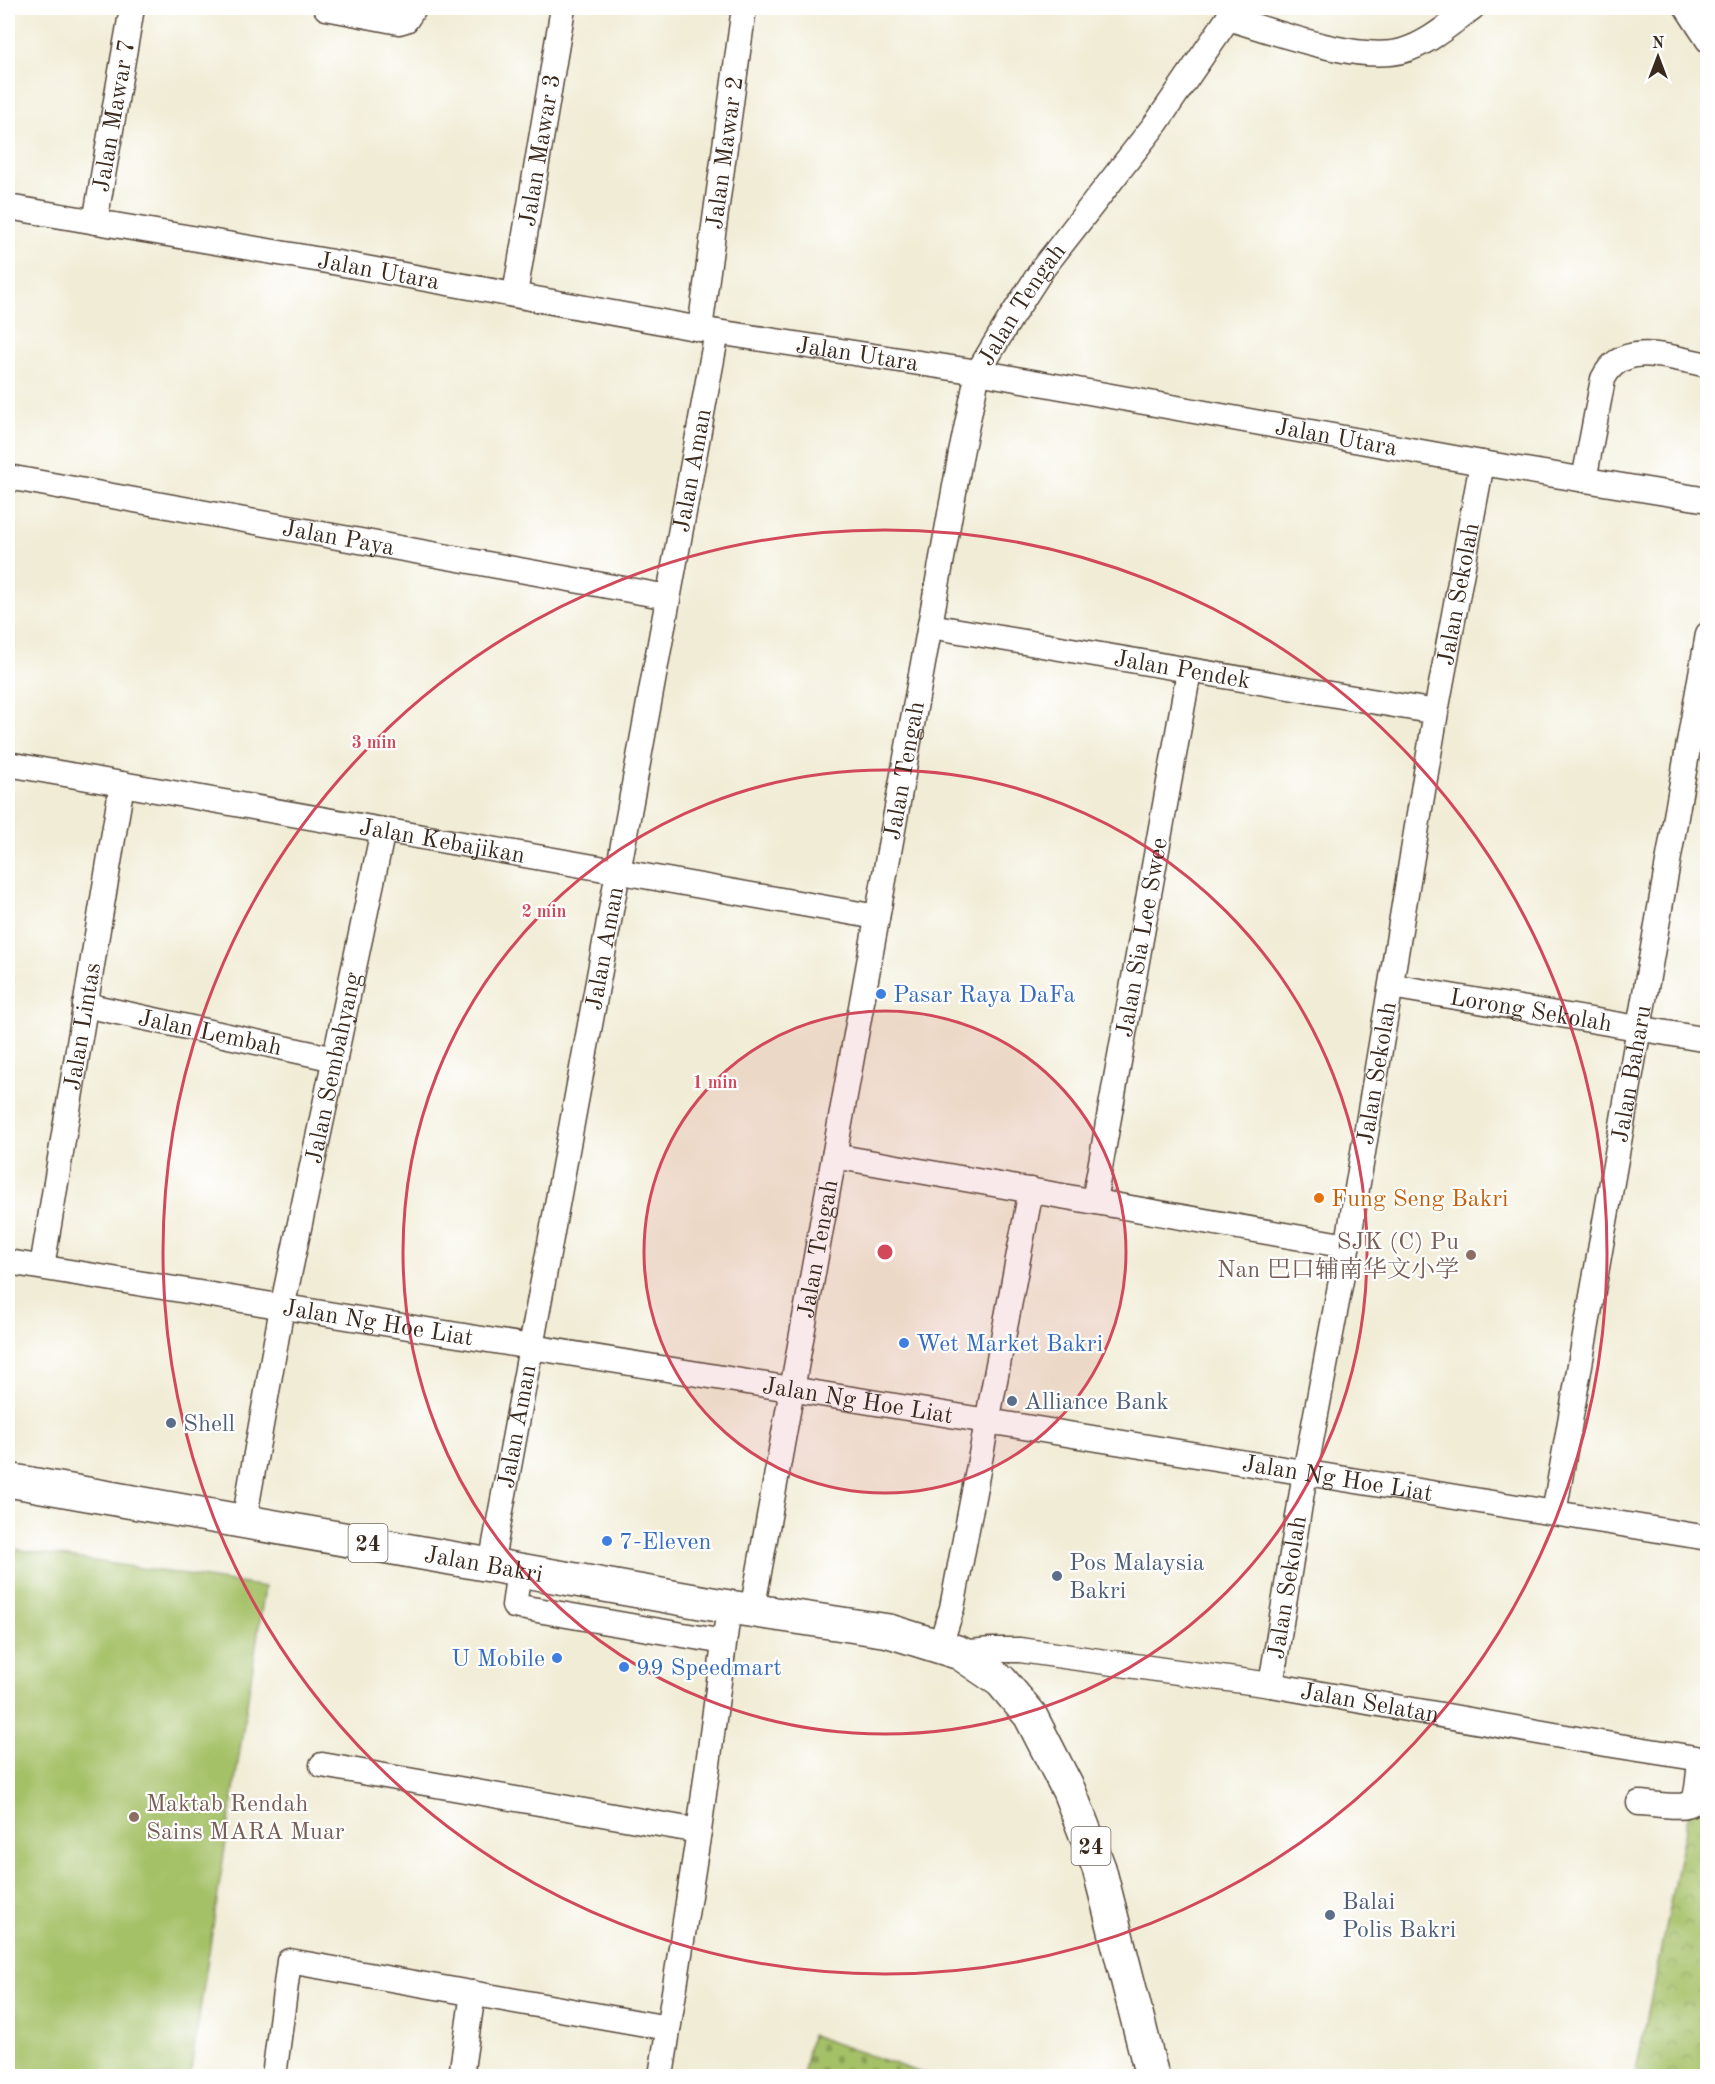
<svg xmlns="http://www.w3.org/2000/svg" width="1715" height="2084" font-family="'Old Standard TT','Noto Serif SC',serif">
  <defs>
    <pattern id="cemetery-stones" width="16" height="16" patternUnits="userSpaceOnUse" patternTransform="scale(1.5)"><rect width="16" height="16" fill="#a5c168"/><path d="M2 7V4a2 2 0 0 1 4 0v3zM10 15v-3a2 2 0 0 1 4 0v3z" fill="#889d55"/></pattern>
    <pattern id="park-crowns" width="20" height="18" patternUnits="userSpaceOnUse" patternTransform="scale(1.5)"><rect width="20" height="18" fill="#a5c168"/><path d="M2 6a3 3 0 1 1 6 0M12 15a3 3 0 1 1 6 0" fill="none" stroke="#889d55"/></pattern>
  </defs>
  <rect width="100%" height="100%" fill="#fff"/>
  <filter id="ink" filterUnits="userSpaceOnUse"><feTurbulence type="fractalNoise" baseFrequency=".0167" numOctaves="2"/><feDisplacementMap in="SourceGraphic" scale="12" xChannelSelector="R" yChannelSelector="G"/><feConvolveMatrix kernelMatrix="1 2 1 2 8 2 1 2 1" color-interpolation-filters="sRGB"/></filter>
  <filter id="wash" filterUnits="userSpaceOnUse"><feTurbulence type="fractalNoise" baseFrequency=".008" numOctaves="4" result="noise"/><feDisplacementMap in="SourceGraphic" scale="24" xChannelSelector="R" yChannelSelector="G"/><feGaussianBlur stdDeviation="1.35" result="paint"/><feColorMatrix in="noise" values="0 0 0 0 0 0 0 0 0 0 0 0 0 0 0 0 0 1.4 0 .05"/><feComposite in="paint" operator="in"/></filter>
  <g filter="url(#wash)">
    <rect width="100%" height="100%" fill="#f1ecd5"/>
    <!-- cemetery -->
    <polygon fill="url(#cemetery-stones)" stroke="#707643" stroke-width="1.5" points="811,2035 930,2076 803,2076"/>
    <!-- park -->
    <polygon fill="url(#park-crowns)" stroke="#707643" stroke-width="1.5" points="1697,1770 1707,1772 1707,2076 1635,2076"/>
    <!-- garden -->
    <polygon fill="#a5c168" stroke="#707643" stroke-width="1.5" points="8,1548 265,1587 190,2076 8,2076"/>
  </g>
  <g filter="url(#ink)">
    <g fill="none" stroke-linecap="round" stroke-linejoin="round">
      <defs>
        <g id="minor">
          <polyline points="326,8 399,22 406,20 414,8"/>
          <polyline points="1687,8 1708,40"/>
          <path d="M1228,18C1272,31 1358,63 1402,51C1428,44 1451,23 1472,8"/>
          <path id="s1" d="M8,207L327,261L717,332L978,372L1482,463L1708,500"/>
          <path id="s2" d="M95,222L132,8"/>
          <path id="s3" d="M515,294L563,8"/>
          <path id="s4" d="M700,329L744,8"/>
          <path id="s5" d="M8,477L668,597"/>
          <path d="M1584,480L1603,379C1622,338 1674,359 1708,365"/>
          <path id="s6" d="M930,626L1436,712"/>
          <path id="s7" d="M8,764L877,917"/>
          <path id="s8" d="M1391,986L1708,1040"/>
          <path id="s9" d="M85,1005L335,1059"/>
          <polyline points="834,1156 1347,1246"/>
          <path id="s10" d="M1094,1201L1189,671"/>
          <path id="s11" d="M8,1262L1708,1538"/>
          <path id="s12" d="M42,1267L122,784"/>
          <path id="s13" d="M1554,1513L1708,634"/>
          <path id="s14" d="M244,1521L281,1313L383,830"/>
          <path id="s15" d="M491,1565L717,332"/>
          <polyline points="519,1570 514,1606 724,1642"/>
          <path id="s16" d="M752,1611L961,453L978,372L1010,319L1043,268L1157,122L1235,8"/>
          <polyline points="940,1646 952,1608 1031,1190"/>
          <path id="s17" d="M960,1653L991,1650H1020L1271,1685L1600,1743L1708,1760"/>
          <path id="s18" d="M1271,1685L1305,1473L1348,1243L1436,712L1482,463"/>
          <polyline points="322,1765 699,1831"/>
          <path d="M1639,1803C1650,1803 1685,1810 1692,1802C1698,1795 1699,1768 1700,1759"/>
          <polyline points="274,2076 289,1961 668,2028"/>
          <polyline points="461,2076 473,1993"/>
          <polyline points="661,2076 699,1831 729,1607"/>
        </g>
        <g id="primary">
          <path id="s19" d="M8,1480L729,1607L889,1631L960,1653L1001,1681L1030,1715L1069,1791L1099,1868L1152,2076"/>
        </g>
      </defs>
      <!-- minor casing -->
      <use href="#minor" stroke="#564739" stroke-width="27"/>
      <!-- primary casing -->
      <use href="#primary" stroke="#564739" stroke-width="36"/>
      <!-- minor -->
      <use href="#minor" stroke="#fff" stroke-width="24"/>
      <!-- primary -->
      <use href="#primary" stroke="#fff" stroke-width="33"/>
    </g>
  </g>
  <!-- distance rings -->
  <circle cx="885" cy="1252" r="241" fill="#d1495b" fill-opacity=".12"/>
  <g fill="none" stroke="#d1495b" stroke-width="3">
    <circle cx="885" cy="1252" r="241"/>
    <circle cx="885" cy="1252" r="482"/>
    <circle cx="885" cy="1252" r="722"/>
  </g>
  <!-- markers -->
  <g fill="#3f7fe0" stroke="#fff" stroke-width="2">
    <circle cx="881" cy="994" r="6"/>
    <circle cx="904" cy="1343" r="6"/>
    <circle cx="607" cy="1541" r="6"/>
    <circle cx="557" cy="1658" r="6"/>
    <circle cx="624" cy="1667" r="6"/>
  </g>
  <circle fill="#e8710a" stroke="#fff" stroke-width="2" cx="1319" cy="1198" r="6"/>
  <g fill="#8d6e63" stroke="#fff" stroke-width="2">
    <circle cx="1471" cy="1255" r="6"/>
    <circle cx="134" cy="1817" r="6"/>
  </g>
  <g fill="#5c6f8a" stroke="#fff" stroke-width="2">
    <circle cx="1012" cy="1401" r="6"/>
    <circle cx="171" cy="1423" r="6"/>
    <circle cx="1057" cy="1576" r="6"/>
    <circle cx="1330" cy="1915" r="6"/>
  </g>
  <g text-anchor="middle" stroke-width="4.5" stroke-linejoin="round" paint-order="stroke">
    <!-- shield labels -->
    <g fill="#fff" stroke="#766a62" stroke-width="1.5">
      <rect x="348.5" y="1524" width="39" height="38" rx="4.5"/>
      <rect x="1071.5" y="1827" width="39" height="38" rx="4.5"/>
    </g>
    <g font-size="22" font-weight="bold" fill="#3b2a1e">
      <text x="368" y="1551">24</text>
      <text x="1091" y="1854">24</text>
    </g>
    <!-- street labels -->
    <g font-size="24" fill="#3b2a1e" stroke="#fff">
      <text dy="8" stroke="none"><textPath href="#s2" startOffset="108">Jalan Mawar 7</textPath></text>
      <text dy="8" stroke="none"><textPath href="#s3" startOffset="146">Jalan Mawar 3</textPath></text>
      <text dy="8" stroke="none"><textPath href="#s4" startOffset="178">Jalan Mawar 2</textPath></text>
      <text dy="8" stroke="none"><textPath href="#s1" startOffset="376">Jalan Utara</textPath></text>
      <text dy="8" stroke="none"><textPath href="#s16" startOffset="1340">Jalan Tengah</textPath></text>
      <text dy="8" stroke="none"><textPath href="#s1" startOffset="862">Jalan Utara</textPath></text>
      <text dy="8" stroke="none"><textPath href="#s1" startOffset="1348">Jalan Utara</textPath></text>
      <text dy="8" stroke="none"><textPath href="#s15" startOffset="1113">Jalan Aman</textPath></text>
      <text dy="8" stroke="none"><textPath href="#s5" startOffset="336">Jalan Paya</textPath></text>
      <text dy="8" stroke="none"><textPath href="#s18" startOffset="1107">Jalan Sekolah</textPath></text>
      <text dy="8" stroke="none"><textPath href="#s6" startOffset="256">Jalan Pendek</textPath></text>
      <text dy="8" stroke="none"><textPath href="#s16" startOffset="854">Jalan Tengah</textPath></text>
      <text dy="8" stroke="none"><textPath href="#s7" startOffset="441">Jalan Kebajikan</textPath></text>
      <text dy="8" stroke="none"><textPath href="#s10" startOffset="268">Jalan Sia Lee Swee</textPath></text>
      <text dy="8" stroke="none"><textPath href="#s15" startOffset="627">Jalan Aman</textPath></text>
      <text dy="8" stroke="none"><textPath href="#s8" startOffset="142">Lorong Sekolah</textPath></text>
      <text dy="8" stroke="none"><textPath href="#s12" startOffset="244">Jalan Lintas</textPath></text>
      <text dy="8" stroke="none"><textPath href="#s9" startOffset="128">Jalan Lembah</textPath></text>
      <text dy="8" stroke="none"><textPath href="#s14" startOffset="462">Jalan Sembahyang</textPath></text>
      <text dy="8" stroke="none"><textPath href="#s18" startOffset="621">Jalan Sekolah</textPath></text>
      <text dy="8" stroke="none"><textPath href="#s13" startOffset="446">Jalan Baharu</textPath></text>
      <text dy="8" stroke="none"><textPath href="#s16" startOffset="368">Jalan Tengah</textPath></text>
      <text dy="8" stroke="none"><textPath href="#s11" startOffset="375">Jalan Ng Hoe Liat</textPath></text>
      <text dy="8" stroke="none"><textPath href="#s11" startOffset="861">Jalan Ng Hoe Liat</textPath></text>
      <text dy="8" stroke="none"><textPath href="#s15" startOffset="141">Jalan Aman</textPath></text>
      <text dy="8" stroke="none"><textPath href="#s11" startOffset="1347">Jalan Ng Hoe Liat</textPath></text>
      <text dy="8" stroke="none"><textPath href="#s19" startOffset="483">Jalan Bakri</textPath></text>
      <text dy="8" stroke="none"><textPath href="#s18" startOffset="99">Jalan Sekolah</textPath></text>
      <text dy="8" stroke="none"><textPath href="#s17" startOffset="414">Jalan Selatan</textPath></text>
    </g>
    <!-- shop labels -->
    <g font-size="24" fill="#366cbe" stroke="#fff" text-anchor="start">
      <text x="893" y="1002">Pasar Raya DaFa</text>
      <text x="916" y="1351">Wet Market Bakri</text>
      <text x="619" y="1549">7-Eleven</text>
      <text x="545" y="1666" text-anchor="end">U Mobile</text>
      <text x="636" y="1675">99 Speedmart</text>
    </g>
    <!-- food labels -->
    <g font-size="24" fill="#c56008" stroke="#fff" text-anchor="start">
      <text x="1331" y="1206">Fung Seng Bakri</text>
    </g>
    <!-- education labels -->
    <g font-size="24" fill="#785e54" stroke="#fff" text-anchor="end">
      <text x="1459" y="1249">SJK (C) Pu<tspan x="1459" dy="28">Nan 巴口辅南华文小学</tspan></text>
      <text x="146" y="1811" text-anchor="start">Maktab Rendah<tspan x="146" dy="28">Sains MARA Muar</tspan></text>
    </g>
    <!-- service labels -->
    <g font-size="24" fill="#4e5e75" stroke="#fff" text-anchor="start">
      <text x="1024" y="1409">Alliance Bank</text>
      <text x="183" y="1431">Shell</text>
      <text x="1069" y="1570">Pos Malaysia<tspan x="1069" dy="28">Bakri</tspan></text>
      <text x="1342" y="1909">Balai<tspan x="1342" dy="28">Polis Bakri</tspan></text>
    </g>
  </g>
  <circle cx="885" cy="1252" r="9" fill="#d1495b" stroke="#fff" stroke-width="3"/>
  <g font-size="18" text-anchor="middle" font-weight="bold" fill="#d1495b" stroke="#fff" stroke-width="4.5" stroke-linejoin="round" paint-order="stroke">
    <text x="374" y="748">3 min</text>
    <text x="544" y="917">2 min</text>
    <text x="715" y="1088">1 min</text>
  </g>
  <!-- margin -->
  <rect width="1715" height="2084" fill="none" stroke="#fff" stroke-width="30"/>
  <!-- north arrow -->
  <g transform="translate(1658 57)" stroke="#ffffff" stroke-width="4.5" paint-order="stroke">
  <path d="M0-4.5L10 22L0 15L-10 22Z" fill="#3b2a1e"/>
  <text y="-9" font-size="16" font-weight="bold" text-anchor="middle" fill="#3b2a1e">N</text>
  </g>
</svg>
